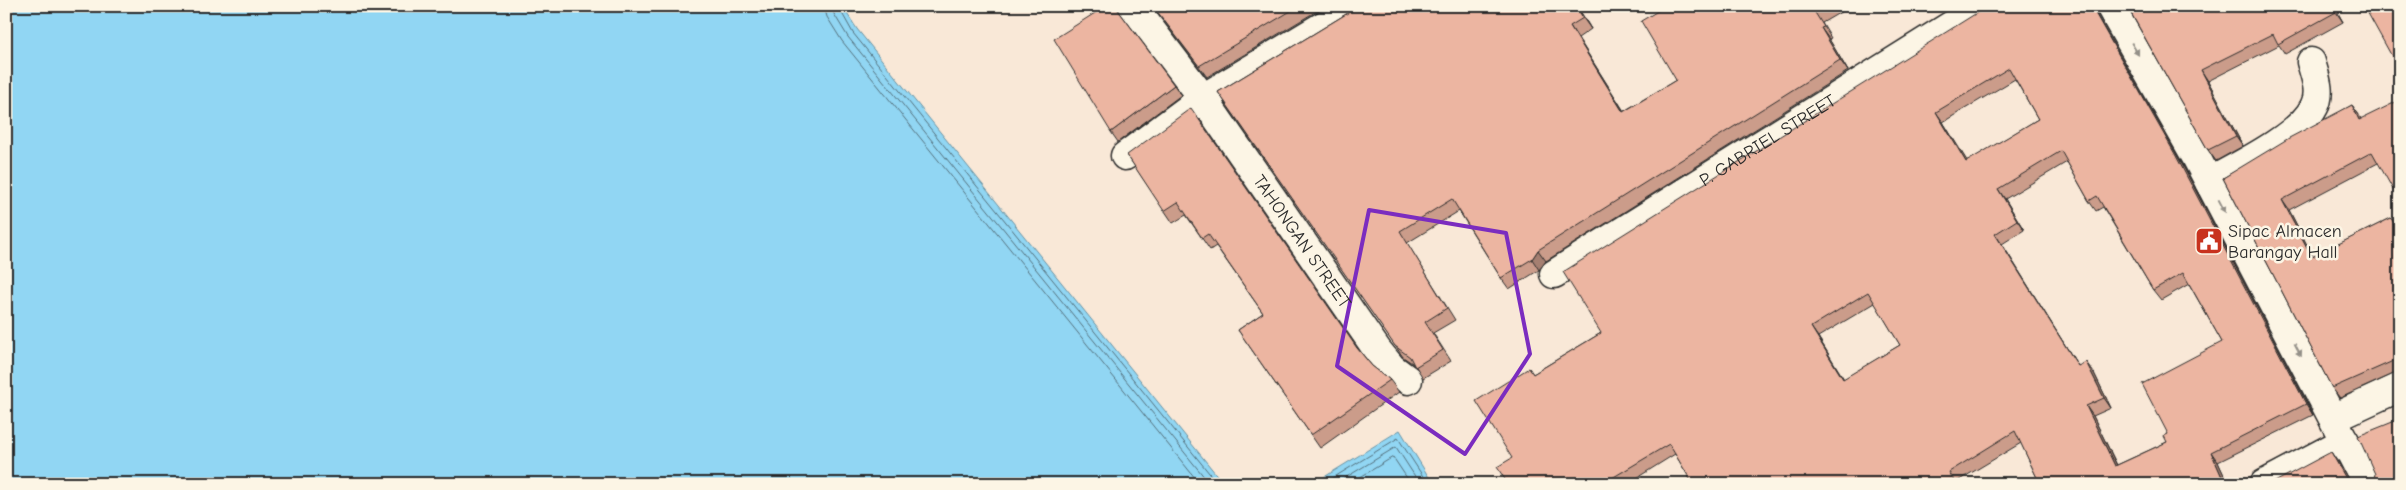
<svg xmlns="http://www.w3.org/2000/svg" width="2406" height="490" font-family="'Comic Neue',sans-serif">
  <rect width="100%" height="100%" fill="#f9e8d7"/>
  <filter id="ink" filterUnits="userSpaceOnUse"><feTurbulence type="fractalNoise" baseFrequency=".02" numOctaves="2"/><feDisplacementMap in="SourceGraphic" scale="10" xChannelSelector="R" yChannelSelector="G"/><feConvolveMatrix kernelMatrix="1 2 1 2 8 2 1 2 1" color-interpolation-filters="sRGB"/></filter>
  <g filter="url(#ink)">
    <!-- water -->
    <g fill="#91d6f3" stroke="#6892a3">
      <polygon points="6,6 842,6 857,29 1224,484 6,484"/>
      <polygon points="1400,430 1433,484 1313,484"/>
    </g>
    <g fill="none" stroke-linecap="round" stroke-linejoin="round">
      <!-- shore -->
      <g stroke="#546f7b" stroke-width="1">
        <polyline points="824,6 827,17 842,41 1200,484"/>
        <polyline points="832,6 834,14 848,37 1210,484"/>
        <polyline points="838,6 853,33 1218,484"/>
        <polyline points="1323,484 1398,438 1428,484"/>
        <polyline points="1335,484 1396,447 1420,484"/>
        <polyline points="1349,484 1393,457 1411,484"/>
      </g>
      <defs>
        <g id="minor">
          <path id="s1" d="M1133,6L1203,98L1378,351L1392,368L1408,380"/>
          <polyline points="1125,156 1203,98 1356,6"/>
          <path d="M2209,182C2238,166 2300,136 2314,107C2322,93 2315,76 2311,62"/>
          <path id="s2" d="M1554,274L1982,6"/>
          <polyline points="2333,418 2400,387"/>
          <polyline points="2264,484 2345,441"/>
        </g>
        <polyline id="major" points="2110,6 2196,157 2367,484"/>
      </defs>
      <!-- minor casing -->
      <use href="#minor" stroke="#2b2b2b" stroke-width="31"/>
      <!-- major casing -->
      <use href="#major" stroke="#2b2b2b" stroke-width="31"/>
      <!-- minor -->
      <use href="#minor" stroke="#fcf5e5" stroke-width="28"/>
      <!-- major -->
      <use href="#major" stroke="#fcf5e5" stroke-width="28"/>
    </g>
    <!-- wall -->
    <g fill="#cb9c8a" stroke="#2b2b2b" fill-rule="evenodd">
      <polygon points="1153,6 1325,6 1207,77"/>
      <polygon points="1577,6 1591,29 1578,38 1624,111 1676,80 1666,6 1851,6 1822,23 1831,38 1829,39 1848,71 1546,261 1539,270 1509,289 1501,278 1459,211 1407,243 1455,320 1433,333 1451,361 1423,378 1415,365 1403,357 1218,92 1356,8"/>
      <path d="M1986,6H2095L2096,14L2182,164L2313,415L2218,462L2228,484H2040L2021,443L1956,482L1957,484H1693L1675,454L1627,484H1508L1529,368L1533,374L1601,333ZM2015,79L2038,119L1967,162L1943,122ZM2067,162L2089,201L2096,211L2103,207L2153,290L2161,300L2189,284L2222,342L2168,434L2167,442L2117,465L2093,416L2111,408L2094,373L2078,366L2002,244L2024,230L2005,199ZM1875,303L1900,345L1844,379L1818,337Z"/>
      <polygon points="2127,6 2334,6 2343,22 2285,54 2279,45 2208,81 2243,146 2216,161 2208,150"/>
      <polygon points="1174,85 1181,95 1118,142 1111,132"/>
      <polygon points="2352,105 2359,115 2378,163 2289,210 2313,257 2391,218 2399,228 2400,231 2400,371 2340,398 2332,388 2223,178"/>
      <polygon points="1127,155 1357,348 1372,366 1390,380 1399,392 1320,448 1238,330 1263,313 1216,246 1210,250 1186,215 1173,223"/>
    </g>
    <!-- shaded-wall -->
    <g fill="#a57f71" stroke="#2b2b2b">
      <polygon points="1576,6 1577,6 1591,29 1583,18"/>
      <polygon points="2091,6 2095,6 2096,14 2182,164 2313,415 2306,404"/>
      <polygon points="2333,6 2334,6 2343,22 2336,12"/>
      <polygon points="1570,26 1578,38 1631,123 1623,112"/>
      <polygon points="1821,28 1829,39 1848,71 1840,60"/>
      <polygon points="2201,70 2208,81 2243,146 2236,136"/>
      <polygon points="2352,105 2359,115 2366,130 2359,120"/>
      <polygon points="1936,112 1943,122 1974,172 1966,162"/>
      <polygon points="1998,189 2005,199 2024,230 2017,220"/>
      <polygon points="2282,200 2289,210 2319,268 2312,257"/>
      <polygon points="2391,218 2400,231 2400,234"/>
      <polygon points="1995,234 2002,244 2085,377 2078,366"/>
      <polygon points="1538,250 1546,261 1539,270 1532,259"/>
      <polygon points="1811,327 1818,337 1850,390 1843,379"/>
      <polygon points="2086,362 2094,373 2111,408 2104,398"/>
      <polygon points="2086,406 2093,416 2122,476 2115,466"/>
      <polygon points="2211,452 2218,462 2228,484 2225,484"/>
      <polygon points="2331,452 2338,462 2351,484 2349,484"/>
    </g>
    <!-- building -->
    <g fill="#ecb5a1" stroke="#2b2b2b" fill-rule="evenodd">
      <polygon points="1106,6 1115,6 1174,85 1111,132 1054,39"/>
      <polygon points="1153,6 1299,6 1199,66"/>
      <polygon points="1358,6 1576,6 1583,18 1570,26 1623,112 1676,80 1641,21 1666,6 1824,6 1814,11 1824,27 1821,28 1840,60 1538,250 1532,259 1501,278 1452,199 1400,231 1447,308 1425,322 1443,350 1415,367 1410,357 1395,346 1218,92 1356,8"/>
      <path d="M1986,6H2091L2175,154L2306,404L2211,452L2225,484H2040L2015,431L1949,472L1956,484H1693L1669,444L1602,484H1508L1497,467L1512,458L1476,401L1529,368L1533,374L1601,333L1563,272L1983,9ZM2009,68L2038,119L1966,162L1936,112ZM2061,151L2089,201L2097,196L2153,290L2183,273L2222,342L2142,384L2168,434L2164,436L2167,442L2115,466L2086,406L2104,398L2086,362L2078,366L1995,234L2017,220L1998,189ZM1868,292L1900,345L1843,379L1811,327Z"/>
      <polygon points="2127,6 2333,6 2336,12 2278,44 2273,34 2201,70 2236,136 2208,150"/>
      <polygon points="2364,6 2400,6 2400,71"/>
      <polygon points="2400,100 2400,202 2372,152 2282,200 2312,257 2391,218 2400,234 2400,358 2332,388 2223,178 2289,138 2352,105 2359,120"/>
      <polygon points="1191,108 1357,348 1372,366 1390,380 1311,435 1238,330 1263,313 1208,234 1202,238 1178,202 1164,211 1127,155"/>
      <polygon points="2400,419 2400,484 2371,484 2373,482 2375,474 2358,436"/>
      <polygon points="2331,452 2349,484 2271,484"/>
    </g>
    <!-- one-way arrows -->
    <defs><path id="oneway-solid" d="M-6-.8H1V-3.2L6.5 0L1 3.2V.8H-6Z" transform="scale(1.25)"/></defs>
    <g fill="#949088">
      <use href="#oneway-solid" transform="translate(2135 49) rotate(60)"/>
      <use href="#oneway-solid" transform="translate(2222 206) rotate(62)"/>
      <use href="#oneway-solid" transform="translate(2298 350) rotate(62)"/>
    </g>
  </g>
  <!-- marked area -->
  <path fill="none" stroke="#7b2cbf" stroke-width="4" stroke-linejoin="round" d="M1369,210L1506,233L1530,354L1465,454L1337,366Z"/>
  <!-- icons -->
  <defs>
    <symbol id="civic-square" viewBox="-11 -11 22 22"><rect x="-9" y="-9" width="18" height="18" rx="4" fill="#c8321e" stroke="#fcf5e5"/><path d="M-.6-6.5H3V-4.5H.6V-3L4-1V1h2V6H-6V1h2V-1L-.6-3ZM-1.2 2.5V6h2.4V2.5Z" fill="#fff"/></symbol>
  </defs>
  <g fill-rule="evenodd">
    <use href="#civic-square" x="2193" y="225" width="32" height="32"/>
  </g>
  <g text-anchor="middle" stroke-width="5" stroke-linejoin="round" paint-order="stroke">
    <!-- street labels -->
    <g font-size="18" fill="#2b2b2b" stroke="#fcf5e5">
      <text dy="6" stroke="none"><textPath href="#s2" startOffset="252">P. GABRIEL STREET</textPath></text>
      <text dy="6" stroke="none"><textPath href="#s1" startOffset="290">TAHONGAN STREET</textPath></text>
    </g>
    <!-- poi labels -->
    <g font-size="18" fill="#2b2b2b" stroke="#fcf5e5" text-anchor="start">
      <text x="2228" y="237">Sipac Almacen<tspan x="2228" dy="21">Barangay Hall</tspan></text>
    </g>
  </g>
  <!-- margin -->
  <rect width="2406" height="490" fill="none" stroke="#fcf5e5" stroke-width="25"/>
  <rect x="12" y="12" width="2381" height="465" fill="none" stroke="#2b2b2b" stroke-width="2" filter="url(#ink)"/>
</svg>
